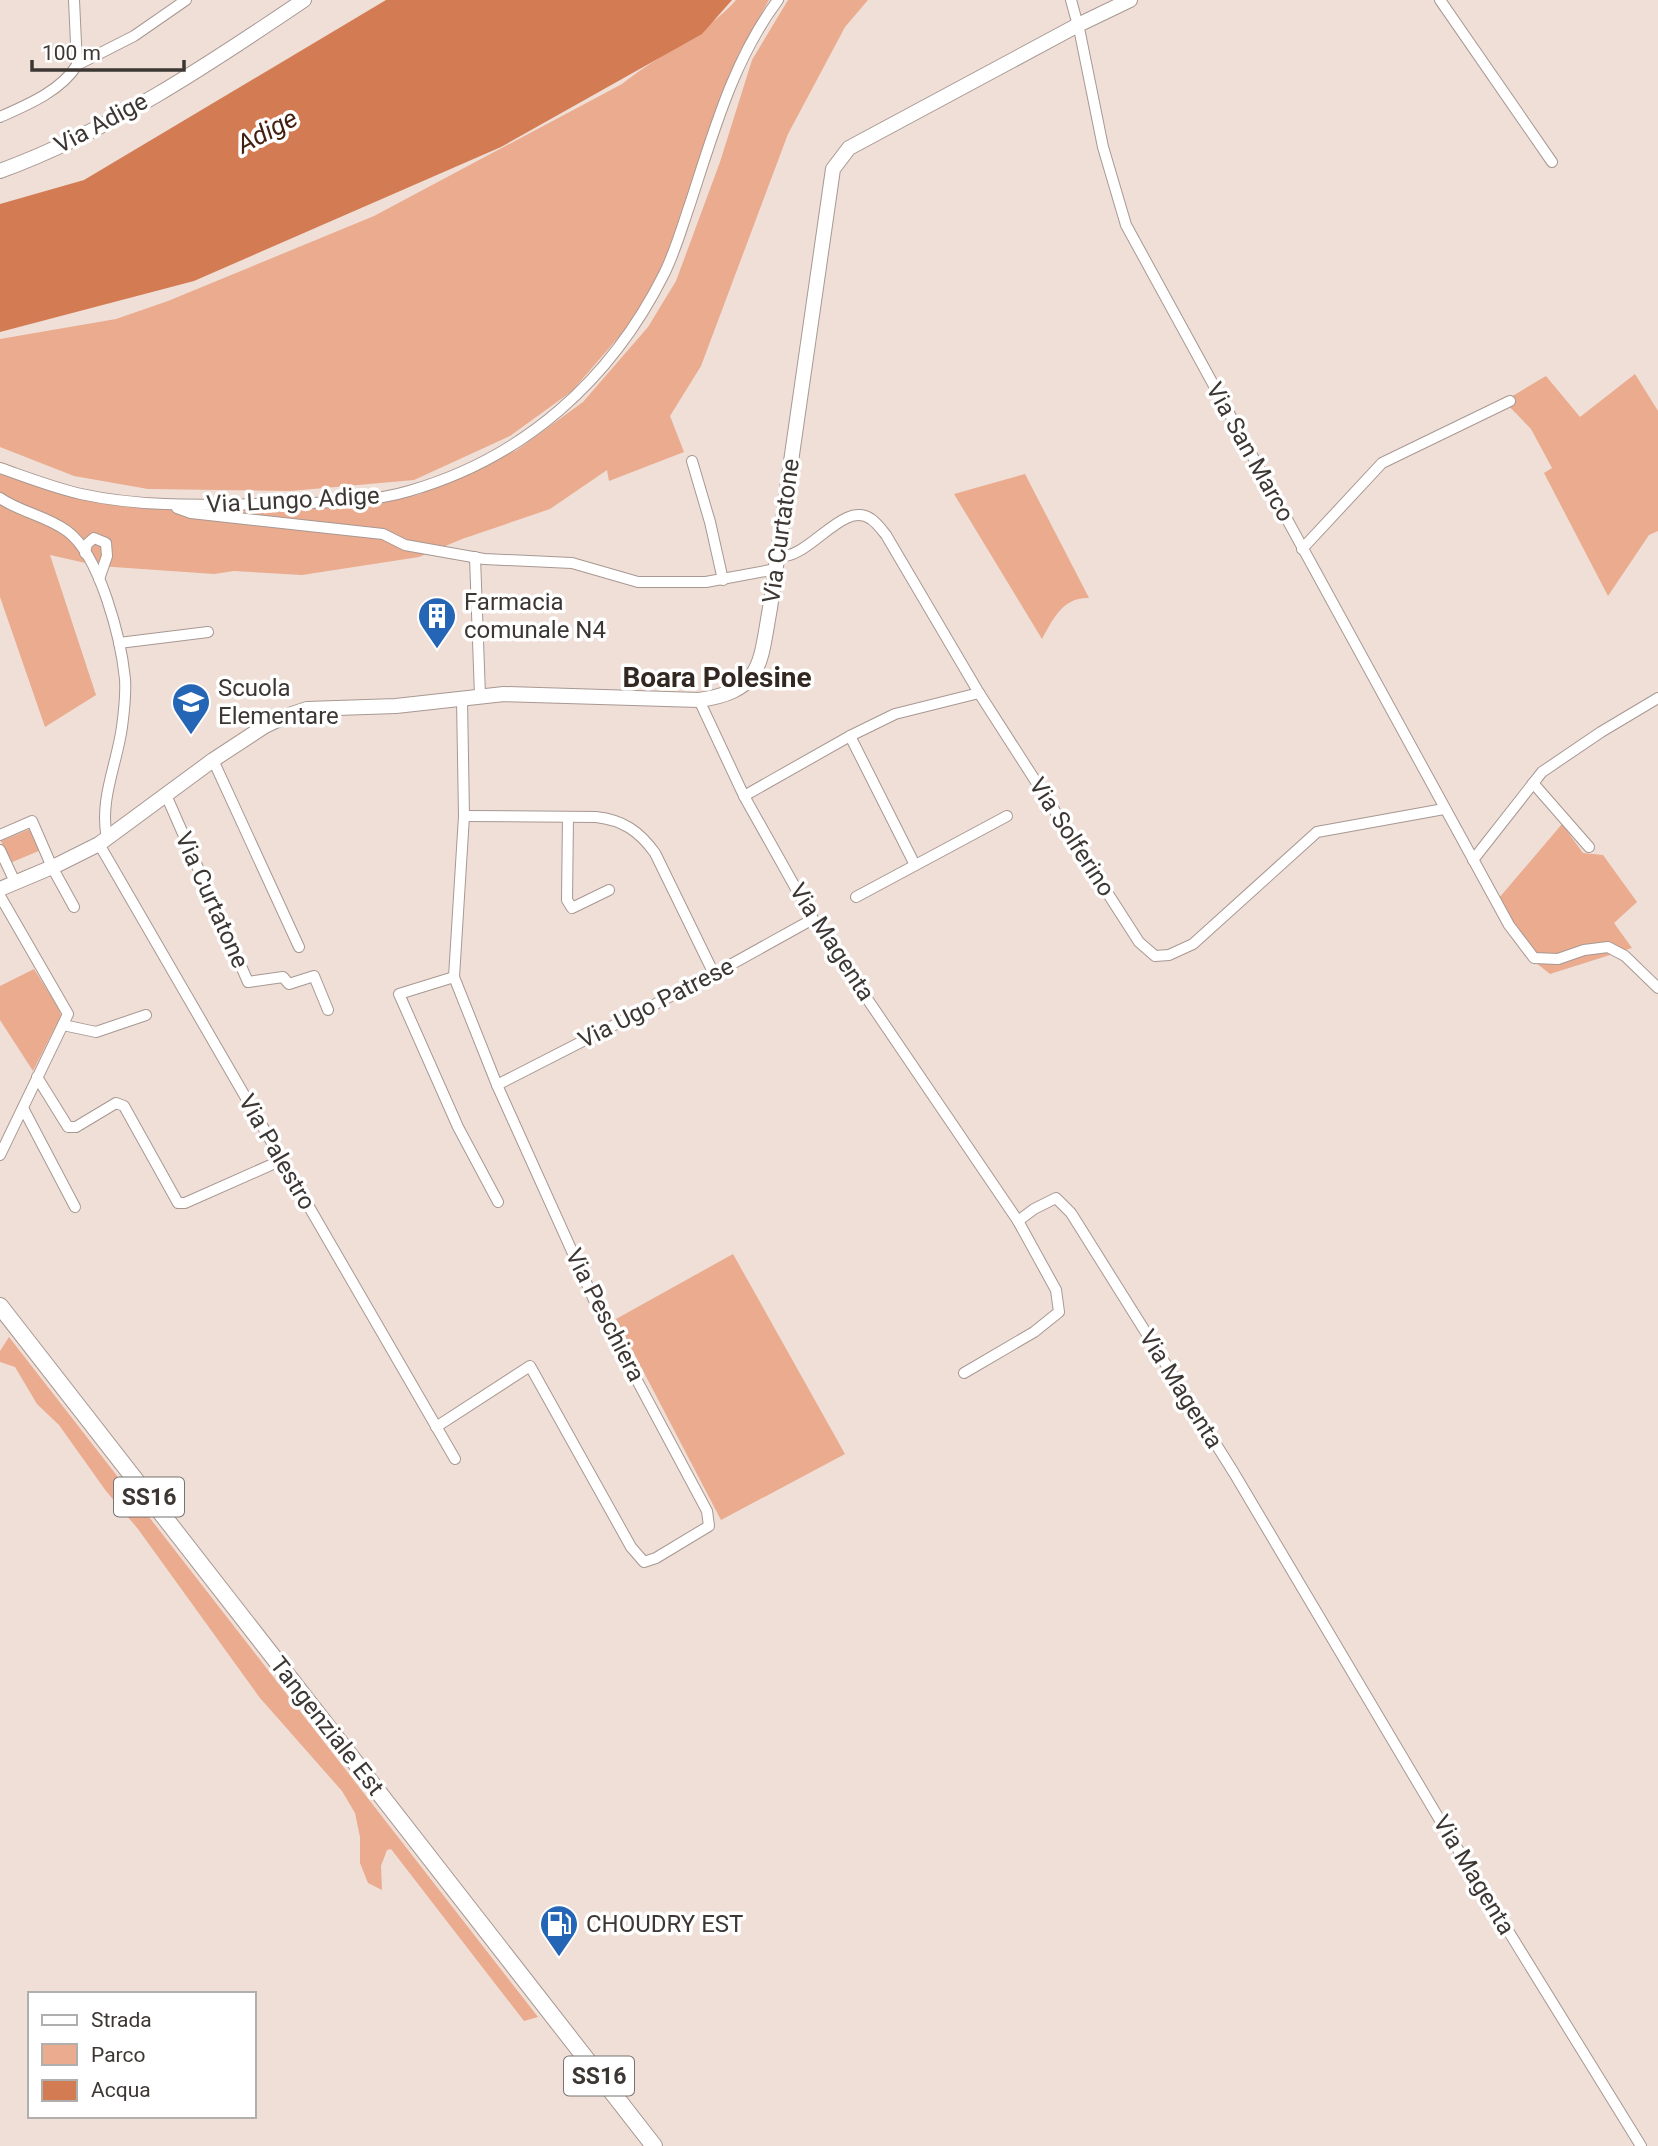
<svg xmlns="http://www.w3.org/2000/svg" width="1658" height="2146" font-family="Roboto,sans-serif">
  <rect width="100%" height="100%" fill="#efdfd7"/>
  <!-- green -->
  <g fill="#eaab8f">
    <path d="M736,0H769L738,55L705,157L662,274L636,317L572,391L510,436L414,480L290,491L148,489L74,476L0,447V339L116,319L168,301L374,216L622,84C658,55 705,35 736,0Z"/>
    <polygon points="788,0 868,0 845,27 788,134 701,366 670,416 684,452 609,481 607,470 550,509 462,539 419,557 302,575 234,571 214,574 99,566 50,555 96,695 45,727 0,597 0,464 70,491 147,504 290,506 418,495 517,450 583,402 648,327 676,281 720,162 752,60"/>
    <polygon points="1635,374 1658,411 1658,531 1649,535 1608,596 1544,473 1552,468 1531,429 1504,401 1546,376 1580,417"/>
    <path d="M1025,474L1089,598C1063,597 1053,619 1042,639L954,494Z"/>
    <polygon points="1562,824 1583,853 1603,855 1637,902 1614,923 1632,948 1550,974 1530,958 1499,898"/>
    <polygon points="30,829 41,850 10,863 1,841"/>
    <polygon points="34,969 58,1007 61,1015 33,1071 0,1020 0,986"/>
    <polygon points="733,1254 845,1454 721,1520 616,1319"/>
    <polygon points="9,1337 538,2017 524,2021 391,1849 387,1850 381,1866 382,1890 368,1883 360,1863 360,1837 355,1813 342,1791 260,1698 138,1529 106,1491 59,1425 37,1404 15,1367 0,1362 0,1351"/>
  </g>
  <!-- water -->
  <polygon fill="#d37c53" points="386,0 732,0 702,34 501,147 194,281 0,332 0,204 84,180"/>
  <g fill="none" stroke-linecap="round" stroke-linejoin="round">
    <defs>
      <g id="street">
        <polyline points="74,0 77,65"/>
        <polyline points="1071,0 1080,33 1103,147 1126,225 1509,925 1534,958 1558,959 1584,950 1608,947 1625,956 1658,988"/>
        <polyline points="1440,0 1552,162"/>
        <polyline points="77,65 134,36 186,0"/>
        <path d="M0,117C27,105 61,91 77,65"/>
        <polyline points="692,461 710,522 723,580"/>
        <path d="M0,468C26,477 54,488 81,494C140,507 200,505 261,504C309,502 362,505 409,491C524,458 611,380 664,274C675,252 682,227 690,204C713,134 733,60 778,0"/>
        <path d="M0,498C20,512 47,516 67,531C100,555 121,639 125,679C126,694 124,712 122,727C117,764 99,800 107,838"/>
        <polyline points="177,508 191,513 383,534 405,545 484,559 572,563 638,582 706,582 776,569"/>
        <polyline points="1302,549 1382,463 1510,401"/>
        <polyline points="85,553 87,544 94,538 106,543 107,556 99,579"/>
        <path d="M778,556C808,561 843,499 871,519C877,523 882,530 886,535L979,693L1139,942L1155,956L1169,955L1193,944L1317,832L1444,809"/>
        <polyline points="475,557 480,696"/>
        <polyline points="119,643 208,632"/>
        <polyline points="699,700 744,796 813,919 1018,1221 1034,1209 1056,1198 1071,1213 1234,1473 1441,1822 1641,2146"/>
        <polyline points="850,736 915,865"/>
        <polyline points="213,760 299,947"/>
        <polyline points="1533,783 1589,847"/>
        <polyline points="166,795 248,982 283,977 289,984 314,976 328,1010"/>
        <polyline points="744,796 850,736 895,714 979,693"/>
        <path d="M464,816L596,817C623,820 639,831 655,853L714,974"/>
        <polyline points="568,817 567,900 572,908 609,890"/>
        <polyline points="0,835 32,821 52,867 74,907"/>
        <polyline points="99,844 455,1459"/>
        <polyline points="0,850 15,882"/>
        <polyline points="1473,860 1542,772 1601,732 1658,698"/>
        <polyline points="0,896 68,1014 0,1155"/>
        <polyline points="856,897 1007,816"/>
        <polyline points="454,977 399,994 458,1127 498,1202"/>
        <polyline points="63,1025 96,1032 146,1015"/>
        <polyline points="37,1077 68,1127 76,1127 116,1103 124,1106 178,1203 185,1203 282,1160"/>
        <polyline points="497,1085 714,974 813,919"/>
        <polyline points="23,1108 75,1207"/>
        <polyline points="964,1373 1034,1332 1059,1312 1056,1290 1018,1221"/>
        <polyline points="436,1427 530,1366 631,1547 644,1562 656,1558 709,1526 707,1511 594,1300 497,1085 454,977 464,816 462,699"/>
      </g>
      <g id="secondary">
        <path d="M0,171C109,131 208,65 304,0"/>
        <path d="M0,889L57,865L99,844L213,760L265,726L286,716L307,709L396,706L504,694L699,700C763,691 760,663 770,608L833,169L849,148L1078,25L1130,0"/>
      </g>
      <polyline id="primary" points="0,1306 654,2146"/>
    </defs>
    <!-- street casing -->
    <use href="#street" stroke="#a89892" stroke-width="12"/>
    <!-- secondary casing -->
    <use href="#secondary" stroke="#a89892" stroke-width="16"/>
    <!-- primary casing -->
    <use href="#primary" stroke="#a89892" stroke-width="18"/>
    <!-- street -->
    <use href="#street" stroke="#fff" stroke-width="10"/>
    <!-- secondary -->
    <use href="#secondary" stroke="#fff" stroke-width="14"/>
    <!-- primary -->
    <use href="#primary" stroke="#fff" stroke-width="16"/>
  </g>
  <!-- icons -->
  <defs>
    <symbol id="building-pin" viewBox="-11 -11 22 30"><path d="M0 17L-7.5 6A9.5 9.5 0 1 1 7.5 6Z" fill="#2465b6" stroke="#fff"/><path d="M-4-6H4V6H1V3H-1V6H-4ZM-2.5-4.3h1.7v1.8h-1.7ZM.8-4.3h1.7v1.8H.8ZM-2.5-1h1.7V.8h-1.7ZM.8-1h1.7V.8H.8Z" fill="#fff"/></symbol>
    <symbol id="school-pin" viewBox="-11 -11 22 30"><path d="M0 17L-7.5 6A9.5 9.5 0 1 1 7.5 6Z" fill="#2465b6" stroke="#fff"/><path d="M0-5L7-2L0 1L-7-2ZM-4 1L0 2.5L4 1V4Q0 6-4 4Z" fill="#fff"/></symbol>
    <symbol id="fuel-pin" viewBox="-11 -11 22 30"><path d="M0 17L-7.5 6A9.5 9.5 0 1 1 7.5 6Z" fill="#2465b6" stroke="#fff"/><path d="M-5.5-6h7V0h2V4h1.3V-2.5L3-4.5l.8-.8L6-3V5H2.5V1h-1V6h-7ZM-4.2-4.7v3.2H.2V-4.7Z" fill="#fff"/></symbol>
  </defs>
  <g fill-rule="evenodd">
    <use href="#building-pin" x="415" y="594" width="44" height="60"/>
    <use href="#school-pin" x="169" y="680" width="44" height="60"/>
    <use href="#fuel-pin" x="537" y="1902" width="44" height="60"/>
  </g>
  <g text-anchor="middle" stroke-width="7" stroke-linejoin="round" paint-order="stroke">
    <!-- shield labels -->
    <g fill="#fff" stroke="#777371" stroke-width="2">
      <rect x="114" y="1477.5" width="70" height="39" rx="5"/>
      <rect x="564" y="2056.5" width="70" height="39" rx="5"/>
    </g>
    <g font-size="23" font-weight="bold" fill="#3d3734">
      <text x="149" y="1505">SS16</text>
      <text x="599" y="2084">SS16</text>
    </g>
    <!-- street labels -->
    <g font-size="24" fill="#3d3734" stroke="#fff">
      <text transform="translate(101 123) rotate(-28)" y="8">Via Adige</text>
      <text transform="translate(1250 452) rotate(61)" y="8">Via San Marco</text>
      <text transform="translate(293 500) rotate(-3)" y="8">Via Lungo Adige</text>
      <text transform="translate(781 531) rotate(-82)" y="8">Via Curtatone</text>
      <text transform="translate(1072 837) rotate(57)" y="8">Via Solferino</text>
      <text transform="translate(212 900) rotate(66)" y="8">Via Curtatone</text>
      <text transform="translate(832 942) rotate(57)" y="8">Via Magenta</text>
      <text transform="translate(656 1003) rotate(-27)" y="8">Via Ugo Patrese</text>
      <text transform="translate(277 1152) rotate(60)" y="8">Via Palestro</text>
      <text transform="translate(605 1315) rotate(63)" y="8">Via Peschiera</text>
      <text transform="translate(1181 1389) rotate(58)" y="8">Via Magenta</text>
      <text transform="translate(327 1726) rotate(52)" y="8">Tangenziale Est</text>
      <text transform="translate(1474 1875) rotate(59)" y="8">Via Magenta</text>
    </g>
    <!-- poi labels -->
    <g font-size="24" fill="#3d3734" stroke="#fff" text-anchor="start">
      <text x="464" y="610">Farmacia<tspan x="464" dy="28">comunale N4</tspan></text>
      <text x="218" y="696">Scuola<tspan x="218" dy="28">Elementare</tspan></text>
      <text x="586" y="1932">CHOUDRY EST</text>
    </g>
    <!-- water labels -->
    <g font-size="26" font-style="italic" fill="#421f0e" stroke="#fff">
      <text transform="translate(267 131) rotate(-28)" y="9">Adige</text>
    </g>
    <!-- quarter labels -->
    <g font-size="28" font-weight="bold" fill="#332722" stroke="#fff">
      <text x="717" y="687">Boara Polesine</text>
    </g>
  </g>
  <!-- legend -->
  <rect x="28" y="1992" width="228" height="126" fill="#ffffff" stroke="#b1afae" stroke-width="2"/>
  <rect x="42" y="2015" width="35" height="10" fill="#ffffff" stroke="#b1afae" stroke-width="2"/>
  <text x="91" y="2027" font-size="21" fill="#3d3734">Strada</text>
  <rect x="42" y="2044" width="35" height="21" fill="#eaab8f" stroke="#b1afae" stroke-width="2"/>
  <text x="91" y="2062" font-size="21" fill="#3d3734">Parco</text>
  <rect x="42" y="2080" width="35" height="21" fill="#d37c53" stroke="#b1afae" stroke-width="2"/>
  <text x="91" y="2097" font-size="21" fill="#3d3734">Acqua</text>
  <!-- scale -->
  <path d="M32 60v10h152v-10" fill="none" stroke="#3d3734" stroke-width="3.5"/>
  <text x="42" y="60" font-size="21" fill="#3d3734" stroke="#ffffff" stroke-width="5" paint-order="stroke">100 m</text>
</svg>
